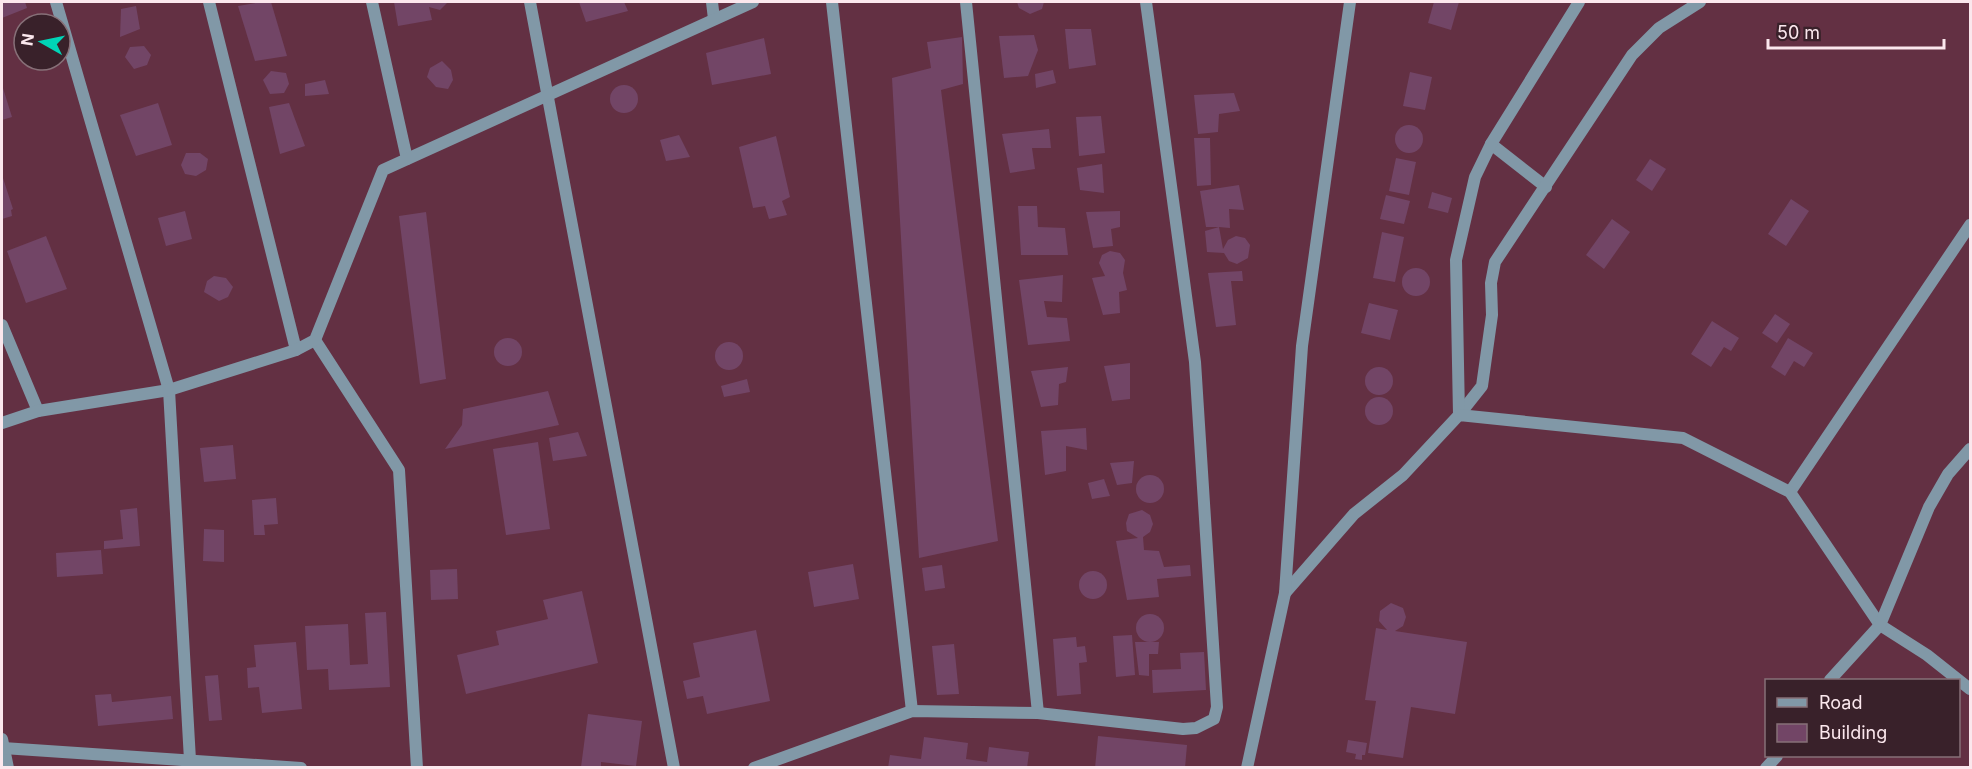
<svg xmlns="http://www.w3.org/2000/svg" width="1972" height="769" font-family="Inter,sans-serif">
  <rect width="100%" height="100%" fill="#633043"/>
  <!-- building -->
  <g fill="#724566">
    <polygon points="2,2 25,2 27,8 2,18"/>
    <polygon points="262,2 271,2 287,56 255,61 238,6"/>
    <polygon points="394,2 448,2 440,10 429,7 432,20 398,26"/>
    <polygon points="579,2 624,2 628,11 586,22"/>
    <polygon points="1017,2 1044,2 1042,9 1030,14 1019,8"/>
    <polygon points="1434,2 1459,2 1451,30 1428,23"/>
    <polygon points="136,6 140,29 120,37 121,9"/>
    <polygon points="1065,29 1091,29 1096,65 1069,69"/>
    <polygon points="1034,35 1038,50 1028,76 1004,78 999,36"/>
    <polygon points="962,37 963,84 941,90 998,541 919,558 892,78 931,68 927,42"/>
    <polygon points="764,38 771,74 712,85 706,53"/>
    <polygon points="144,46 151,55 147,65 134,69 125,57 130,47"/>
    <polygon points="442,61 451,70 453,80 448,89 436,87 427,77 430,68"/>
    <polygon points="1053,70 1056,83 1036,88 1035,74"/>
    <polygon points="271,71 286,73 289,84 284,93 270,94 263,80"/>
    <polygon points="1410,72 1432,77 1425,110 1403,106"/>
    <polygon points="325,80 329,94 305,96 305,84"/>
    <polygon points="2,85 12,117 2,120"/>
    <circle cx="624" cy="99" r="14"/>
    <polygon points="1234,93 1240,111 1219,114 1218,132 1198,134 1194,95"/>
    <polygon points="158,103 172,145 136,156 120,115"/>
    <polygon points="289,103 305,146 280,154 269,107"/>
    <polygon points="1101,116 1105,153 1079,156 1076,117"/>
    <circle cx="1409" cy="139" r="14"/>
    <polygon points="1049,129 1051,148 1032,148 1035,169 1010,173 1002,134"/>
    <polygon points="679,135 690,157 666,161 660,140"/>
    <polygon points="776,136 790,197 782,201 787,215 769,219 765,206 753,208 739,147"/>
    <polygon points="1194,138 1210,138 1211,185 1197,186"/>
    <polygon points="186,153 200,153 208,159 206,170 196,176 185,174 181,165"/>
    <polygon points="1396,158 1416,162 1409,195 1389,191"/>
    <polygon points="1650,159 1666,169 1652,191 1636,180"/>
    <polygon points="1102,164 1104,193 1080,190 1077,168"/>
    <polygon points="2,175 13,209 11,210 12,216 2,219"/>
    <polygon points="1239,185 1244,210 1229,209 1230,228 1219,227 1223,249 1228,240 1236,236 1245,238 1250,245 1248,258 1237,264 1229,261 1224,253 1207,252 1205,231 1219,227 1206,227 1200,191"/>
    <polygon points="1432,192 1452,198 1448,213 1428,208"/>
    <polygon points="1386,195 1410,201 1404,224 1380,219"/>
    <polygon points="1791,199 1809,211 1786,246 1768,234"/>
    <polygon points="1018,206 1037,206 1038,227 1065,228 1068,255 1021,255"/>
    <polygon points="185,211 192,239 166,246 158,218"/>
    <polygon points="1120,211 1120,227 1111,229 1113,246 1093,248 1086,212"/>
    <polygon points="426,212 446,379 420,384 399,216"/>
    <polygon points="1612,219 1630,232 1604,269 1586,255"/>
    <polygon points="1382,232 1404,237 1395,282 1373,278"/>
    <polygon points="46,236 67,289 26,303 7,251"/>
    <polygon points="1110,251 1120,253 1125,260 1123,273 1127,290 1119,292 1120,313 1103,315 1092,278 1105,276 1099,263 1102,255"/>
    <circle cx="1416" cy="282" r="14"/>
    <polygon points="1242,271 1243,281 1231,281 1236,325 1216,327 1208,273"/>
    <polygon points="1063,275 1062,302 1044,301 1047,317 1067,318 1070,341 1028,345 1019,280"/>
    <polygon points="214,276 226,278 233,287 228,297 219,301 204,292 207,281"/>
    <polygon points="1369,303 1398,310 1390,340 1361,333"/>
    <polygon points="1775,314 1790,324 1777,343 1762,333"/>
    <polygon points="1712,321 1739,338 1731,351 1724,347 1711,367 1691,354"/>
    <polygon points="1788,338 1813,353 1804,367 1794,361 1785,376 1771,367"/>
    <circle cx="508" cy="352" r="14"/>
    <circle cx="729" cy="356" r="14"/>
    <polygon points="1130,363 1130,399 1112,401 1104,366"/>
    <polygon points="1068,367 1066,382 1059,384 1058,405 1041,407 1031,371"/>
    <circle cx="1379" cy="381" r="14"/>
    <polygon points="747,379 750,392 724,397 721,386"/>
    <polygon points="548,391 559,425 445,449 462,425 463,409"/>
    <circle cx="1379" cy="411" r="14"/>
    <polygon points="1086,428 1087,450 1066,446 1066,471 1045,475 1041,431"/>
    <polygon points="578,432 587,456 553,461 549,438"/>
    <polygon points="538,442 550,529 506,535 493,449"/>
    <polygon points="233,445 236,479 204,482 200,448"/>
    <polygon points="1134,461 1132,483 1117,485 1110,463"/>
    <circle cx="1150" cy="489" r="14"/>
    <polygon points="1104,479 1110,496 1092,499 1088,483"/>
    <polygon points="276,498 278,524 264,525 265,535 254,535 252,500"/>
    <polygon points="137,508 140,546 104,549 104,541 123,539 120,510"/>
    <polygon points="1142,510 1150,515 1153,524 1150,532 1143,537 1144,550 1159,551 1164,567 1190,565 1191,576 1157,579 1159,597 1127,600 1116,541 1138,538 1127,531 1126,523 1129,514"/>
    <polygon points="204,529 224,530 224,562 203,561"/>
    <polygon points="101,550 103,574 57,577 56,553"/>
    <polygon points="853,564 859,599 814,607 808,572"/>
    <polygon points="942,565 945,588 925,591 922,568"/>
    <polygon points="457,569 458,599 431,600 430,570"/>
    <circle cx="1093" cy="585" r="14"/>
    <polygon points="582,591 598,663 466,694 457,655 499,645 496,631 548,619 543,600"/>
    <polygon points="1391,603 1403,608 1406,617 1403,626 1395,631 1467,642 1455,714 1411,707 1403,758 1368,753 1376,701 1365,700 1376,628 1387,630 1379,621 1380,611"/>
    <polygon points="386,612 390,687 329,690 328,669 307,670 305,626 348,624 350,665 368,664 365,613"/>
    <circle cx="1150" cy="628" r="14"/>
    <polygon points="756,630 770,701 707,714 703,696 687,699 683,681 700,677 693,643"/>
    <polygon points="1132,635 1135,675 1116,677 1113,636"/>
    <polygon points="1076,637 1077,647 1085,646 1087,662 1079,663 1081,694 1057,696 1053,639"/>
    <polygon points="296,642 302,709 262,713 259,687 248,688 247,668 256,667 254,645"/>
    <polygon points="1135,642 1159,642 1158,654 1149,654 1149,676 1139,675"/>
    <polygon points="954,644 959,694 937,695 932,646"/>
    <polygon points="1204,652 1206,690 1153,693 1152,670 1181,669 1180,653"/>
    <polygon points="218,675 222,720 209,721 205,676"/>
    <polygon points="111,694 112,702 171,696 173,719 98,726 95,695"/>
    <polygon points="588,714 642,721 636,766 601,762 601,768 581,767"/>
    <polygon points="1098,736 1187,745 1185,768 1095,768"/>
    <polygon points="924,737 968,743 966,759 987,762 989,747 1029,752 1027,768 888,768 890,755 921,759"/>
    <polygon points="1348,740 1367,743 1365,755 1362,755 1362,760 1355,759 1356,754 1346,752"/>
  </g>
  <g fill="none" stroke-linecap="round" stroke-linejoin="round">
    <!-- minor -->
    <g stroke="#8198a7" stroke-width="12">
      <polyline points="56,2 169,390 190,760"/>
      <polyline points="209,2 296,350"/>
      <polyline points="372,2 407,159"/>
      <polyline points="530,2 674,768"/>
      <polyline points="712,2 714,19"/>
      <polyline points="832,2 912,711"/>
      <polyline points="966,2 1038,713"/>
      <polyline points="1491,144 1546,187"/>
      <polyline points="2,325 38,411"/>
      <polyline points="315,340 399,470 417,768"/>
      <polyline points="1459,415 1482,386 1492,315 1491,283 1495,262 1632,55 1659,28 1700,2"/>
      <polyline points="1459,415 1456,260 1475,177 1491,144 1579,2"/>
      <polyline points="2,423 38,411 169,390 296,350 315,340 383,170 753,2"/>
      <polyline points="1790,492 1970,225"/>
      <polyline points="1285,593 1354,514 1403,475 1459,415 1683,438 1790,492 1880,625 1927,655 1970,689"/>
      <polyline points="1830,680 1880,625 1929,507 1948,474 1970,449"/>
      <polyline points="2,739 8,768"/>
      <polyline points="3,748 301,768"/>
      <polyline points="754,768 912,711 1038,713 1183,729 1196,728 1214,719 1217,707 1195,362 1146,2"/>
      <polyline points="1247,768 1285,593 1302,346 1350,2"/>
      <polyline points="1766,768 1777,756"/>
    </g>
  </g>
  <!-- border -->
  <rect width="1972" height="769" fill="none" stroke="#fbe7ed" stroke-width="6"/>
  <!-- legend -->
  <rect x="1765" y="679" width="195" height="78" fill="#39212a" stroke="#877078" stroke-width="1.5"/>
  <rect x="1777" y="698" width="30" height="9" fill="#8198a7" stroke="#877078" stroke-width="1.5"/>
  <text x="1819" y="709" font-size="18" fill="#fbe7ed">Road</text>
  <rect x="1777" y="724" width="30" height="18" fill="#724566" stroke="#877078" stroke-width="1.5"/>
  <text x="1819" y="739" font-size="18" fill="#fbe7ed">Building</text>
  <!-- north arrow -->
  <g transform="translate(42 42) rotate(279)"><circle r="28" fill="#39212a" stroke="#877078" stroke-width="1.5"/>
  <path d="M0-4.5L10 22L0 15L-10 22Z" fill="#00d5b7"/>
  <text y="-9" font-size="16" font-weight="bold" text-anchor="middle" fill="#fbe7ed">N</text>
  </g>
  <!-- scale -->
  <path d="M1768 39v9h176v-9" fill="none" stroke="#fbe7ed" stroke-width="3"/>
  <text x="1777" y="39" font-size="18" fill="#fbe7ed" stroke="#39212a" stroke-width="4.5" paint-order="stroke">50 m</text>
</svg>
